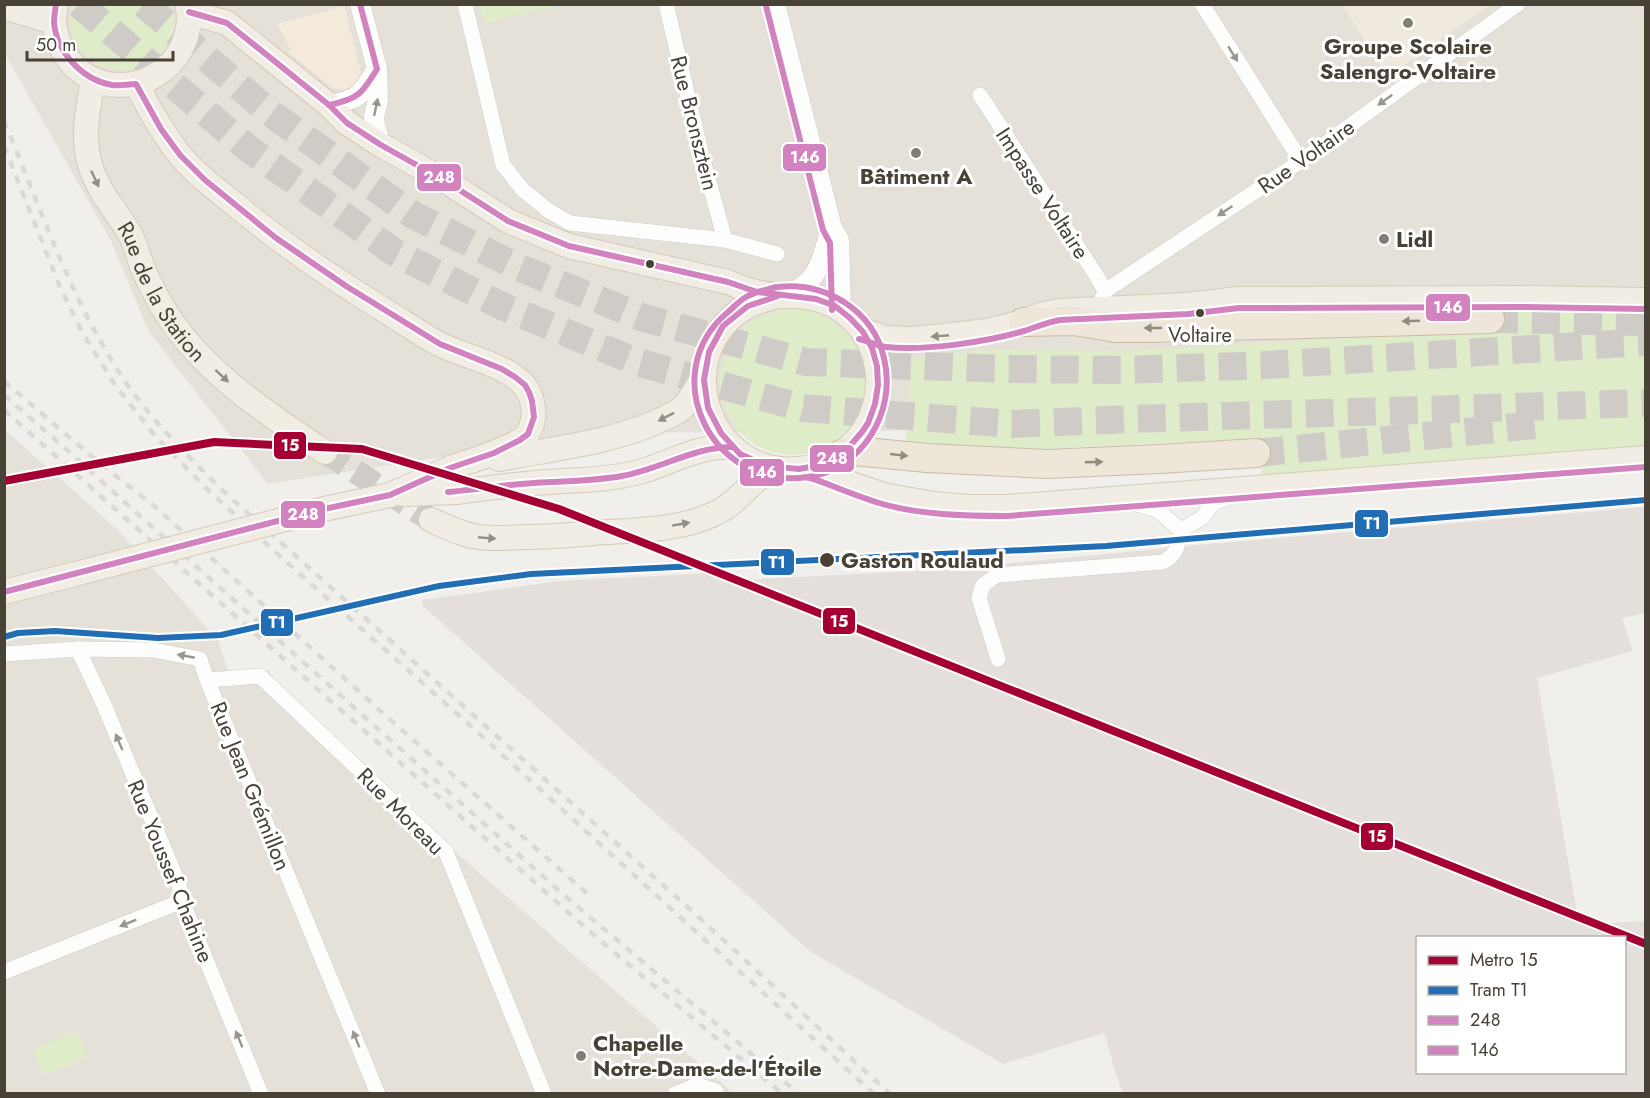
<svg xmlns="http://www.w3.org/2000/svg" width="1650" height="1098" font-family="Jost,sans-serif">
  <rect width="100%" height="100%" fill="#f1efeb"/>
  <!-- residential -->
  <g fill="#e5e1d8">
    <polygon points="4,5 1645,5 1645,388 885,431 594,433 268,484 149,332 110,239 5,54"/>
    <polygon points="4,429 117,529 218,640 228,671 269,671 287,696 461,857 733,1093 5,1093"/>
  </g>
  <!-- commercial -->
  <polygon fill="#f4ebdd" points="344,6 361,73 353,86 343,90 333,88 287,51 291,50 277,24"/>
  <!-- industrial -->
  <path fill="#e4dfda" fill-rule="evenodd" d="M1645,507V613L1622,618L1633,651L1537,678L1579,925L1645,921V1093H1123L1116,1074L1104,1033L1003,1064L811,952L423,606L422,600L560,581L711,573L715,579L724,581L950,569L1209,544ZM1418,938H1624V1072H1418Z"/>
  <!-- education -->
  <polygon fill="#efeadd" points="1342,5 1489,5 1388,77"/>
  <!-- green -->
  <g fill="#deecca">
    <polygon points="480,4 559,4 559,5 484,23"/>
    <path d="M72,5H173C173,10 175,17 174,23C165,96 55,79 72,5Z"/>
    <polygon points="1495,308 1645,311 1645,452 1262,477 1259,439 1014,450 905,443 912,359 989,349 1114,351 1494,330"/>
    <circle cx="793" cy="382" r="73"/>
    <polygon points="71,1033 79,1035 86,1053 83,1058 48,1074 41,1072 34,1053 38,1047"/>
  </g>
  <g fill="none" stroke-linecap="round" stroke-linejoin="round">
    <!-- primary-tunnel -->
    <polyline stroke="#cfccc7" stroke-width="24" stroke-dasharray="24 12" stroke-linecap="butt" points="325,452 431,520"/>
    <!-- motorway-tunnel -->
    <g stroke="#cfccc7" stroke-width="28" stroke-dasharray="28 14" stroke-linecap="butt">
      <polyline points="79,4 245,146 394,252 504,307 637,362 803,408 1012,424 1131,419 1646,403"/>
      <polyline points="144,4 269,112 413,215 520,268 644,318 806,362 1007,369 1122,370 1267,365 1646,342"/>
      <polyline points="1490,319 1646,322"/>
      <polyline points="1256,453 1546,424"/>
    </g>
    <defs>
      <g id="minor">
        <polyline points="465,4 503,165 523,190 549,211 570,223 725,240 777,254"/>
        <polyline points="666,4 703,160 725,240"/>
        <polyline points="1202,4 1301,161"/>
        <polyline points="980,95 1096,275 1105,291"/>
        <polyline points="1098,308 1105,291 1301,161 1518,4"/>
        <polyline points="1133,503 1157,510 1181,530"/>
        <polyline points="78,649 105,707 179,885 182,901 261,1094"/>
        <polyline points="4,654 78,649 154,650 200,659 207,680 378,1094"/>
        <path d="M998,659L979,598L983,585L997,575L1163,562C1178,554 1178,545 1181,530L1202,518L1210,507L1216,502L1233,496"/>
        <polyline points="207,680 260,676 446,852 544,1094"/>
        <polyline points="4,972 182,901"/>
        <polyline points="675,1094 697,1085 716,1091 717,1094"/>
      </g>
      <g id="tertiary">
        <polyline points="360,4 377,69 378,99 374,117 375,127 381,145"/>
        <polyline points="775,4 832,228 839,240 841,310"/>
        <path d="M329,105C361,99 360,96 377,69"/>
        <path d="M791,295C797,290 806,285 811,279C823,265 825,244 832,228"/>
      </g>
      <g id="primary">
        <path d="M56,4C55,10 54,17 54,23C55,32 58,41 62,49C87,98 155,96 181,49C188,35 191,19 187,4"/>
        <polyline points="4,7 54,22"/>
        <path d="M189,12L227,23L329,105L347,123L381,145L447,182L508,221L569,246L728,282C743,289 758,294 775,295C789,297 802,295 816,299C870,313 893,375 868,423C855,449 828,466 799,469C706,478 667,351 748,306C757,301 768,299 778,296"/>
        <path id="s1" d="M93,80C86,118 79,150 99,186C108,204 122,219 131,236C136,246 138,256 142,266C147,279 154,291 160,303C197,368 264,412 325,452"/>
        <path d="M136,84C149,108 162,132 179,154C197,176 221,193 243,211C289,249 338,282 389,313C405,323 422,335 439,344C464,357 517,366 529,393C535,406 535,421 528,433C519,447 467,462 450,468"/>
        <polyline points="862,330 885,338 912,339 944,336 987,331 1023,322 1043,314 1059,311 1188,305 1238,299 1521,298 1646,300"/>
        <path d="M499,459C551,449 618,442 665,418C670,415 677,413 681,409C691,400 698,386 704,374"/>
        <polyline points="807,468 818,470 843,481 884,495 933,504 968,507 1007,507 1646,458"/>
        <path d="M456,492C487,488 517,484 548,482C577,480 607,480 635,473C668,465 698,444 733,447"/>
        <polyline points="324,509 390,495"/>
        <path d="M431,520C447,527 462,535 479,537C494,539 509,538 525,537C548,537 571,535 594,533C632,530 680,531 716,513C738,503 751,480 773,468"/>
        <polyline points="4,592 75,574"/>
      </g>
      <g id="motorway">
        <polyline points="1023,322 1074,321 1116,328 1153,328 1490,319"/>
        <polyline points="841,454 854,451 865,452 927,458 1047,464 1160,459 1256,453"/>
      </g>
    </defs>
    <!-- minor casing -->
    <use href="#minor" stroke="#cfcdc8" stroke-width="16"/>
    <!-- tertiary casing -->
    <use href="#tertiary" stroke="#cfcdc8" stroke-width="21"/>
    <!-- primary casing -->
    <use href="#primary" stroke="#d4cbb8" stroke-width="26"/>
    <!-- motorway casing -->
    <use href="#motorway" stroke="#c9bca5" stroke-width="30"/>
    <!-- minor -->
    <use href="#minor" stroke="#fdfdfc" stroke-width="15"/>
    <!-- tertiary -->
    <use href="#tertiary" stroke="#fdfdfc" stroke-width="20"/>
    <!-- primary -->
    <use href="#primary" stroke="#f1ede4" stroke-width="24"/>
    <!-- motorway -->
    <use href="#motorway" stroke="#ede6d9" stroke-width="28"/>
    <!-- rail -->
    <g stroke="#d9d9d8" stroke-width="4.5" stroke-dasharray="8 8" stroke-linecap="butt">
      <path d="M4,121C41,208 70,299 123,378C150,419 186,454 220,488L692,911L890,1094"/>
      <polyline points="4,146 60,287 82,332 115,385 156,437 206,488 283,559 463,719 874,1094"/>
      <polyline points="4,381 97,461 154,506 385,715 590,896"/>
      <polyline points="4,395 74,456 141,517 565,896 799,1094"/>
      <polyline points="4,410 596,937 783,1094"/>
    </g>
    <defs>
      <g id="primary-bridge">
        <polyline points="404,494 456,492"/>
        <polyline points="390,495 450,468"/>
        <polyline points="75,574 324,509"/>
      </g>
    </defs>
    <!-- primary-bridge casing -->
    <use href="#primary-bridge" stroke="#d4cbb8" stroke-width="26" stroke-linecap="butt"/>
    <!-- primary-bridge -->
    <use href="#primary-bridge" stroke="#f1ede4" stroke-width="24"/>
    <defs>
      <g id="bus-1">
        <polyline points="189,12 227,23 329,105 347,123 381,145 447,182 508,221 569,246 728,282 757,292 816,299 835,306 850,318 863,332 872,348 877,366 878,385 875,404 868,423 862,432 848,448 830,460 810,467 799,469 767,466 740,454 721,433 708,408 704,380 709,352 723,326 748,306 778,296"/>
        <path d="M329,105C358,99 362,94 377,69L360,4"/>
        <path d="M448,492C473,490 497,486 521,484C555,481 589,482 622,476C661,469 693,447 733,447"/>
        <path d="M4,592L324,509L390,495L450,468L494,453L520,440L528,434L534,417L532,401L529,392L525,385L515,377L502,369L440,344L346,286L276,238L205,180L180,155L161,129L136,84C128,84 120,86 112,85C83,80 57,53 54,23C54,17 55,11 56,4"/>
      </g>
      <g id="bus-2">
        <polyline points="766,6 823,230 830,243 832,310"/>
        <path d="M776,287C765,290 755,292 746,297C739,301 734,307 728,312C654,374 712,492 808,477C863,469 897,411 884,358C873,310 825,281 777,287"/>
        <path d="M859,339C868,341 877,346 886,347C925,351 987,342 1024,331C1037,327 1047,322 1060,320L1188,314L1239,308L1521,307L1646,309"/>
        <path d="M805,477C818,479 828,485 840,489C853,494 866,499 879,503C919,515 966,516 1007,516L1646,467"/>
      </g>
    </defs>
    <!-- bus-1 casing -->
    <use href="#bus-1" stroke="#fff" stroke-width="10"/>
    <!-- bus-2 casing -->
    <use href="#bus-2" stroke="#fff" stroke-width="10"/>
    <!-- bus-1 -->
    <use href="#bus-1" stroke="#d282be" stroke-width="6"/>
    <!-- bus-2 -->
    <use href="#bus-2" stroke="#d282be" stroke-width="6"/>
    <defs>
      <polyline id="tram-1" points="4,637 18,633 55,631 158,638 221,635 439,586 531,574 1106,546 1646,500"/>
    </defs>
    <!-- tram-1 casing -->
    <use href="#tram-1" stroke="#fff" stroke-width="10"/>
    <!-- tram-1 -->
    <use href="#tram-1" stroke="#216eb4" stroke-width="6"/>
    <defs>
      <polyline id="metro-1" points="4,481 214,442 362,449 559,509 1646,944"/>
    </defs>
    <!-- metro-1 casing -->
    <use href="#metro-1" stroke="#fff" stroke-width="12"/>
    <!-- metro-1 -->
    <use href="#metro-1" stroke="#a50034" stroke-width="8"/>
  </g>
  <!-- one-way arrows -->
  <defs><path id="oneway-solid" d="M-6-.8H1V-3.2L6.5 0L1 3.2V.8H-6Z" transform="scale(1.5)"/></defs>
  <g fill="#99968f">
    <use href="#oneway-solid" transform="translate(1233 54) rotate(58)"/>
    <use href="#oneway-solid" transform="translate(1385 100) rotate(144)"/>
    <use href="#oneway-solid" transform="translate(376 107) rotate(-78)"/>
    <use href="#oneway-solid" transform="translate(1225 211) rotate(146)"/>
    <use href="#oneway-solid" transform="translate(186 656) rotate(-169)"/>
    <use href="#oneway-solid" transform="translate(119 742) rotate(-113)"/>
    <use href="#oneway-solid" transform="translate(128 923) rotate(158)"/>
    <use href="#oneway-solid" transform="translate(239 1039) rotate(-112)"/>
    <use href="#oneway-solid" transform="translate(356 1039) rotate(-112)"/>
  </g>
  <g fill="#948e84">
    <use href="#oneway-solid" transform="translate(95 179) rotate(65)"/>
    <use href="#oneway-solid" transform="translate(940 336) rotate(175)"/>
    <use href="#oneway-solid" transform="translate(222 376) rotate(43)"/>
    <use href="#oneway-solid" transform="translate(666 417) rotate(153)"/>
    <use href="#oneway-solid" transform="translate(681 524) rotate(-10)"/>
    <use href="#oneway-solid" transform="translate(487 538) rotate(5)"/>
  </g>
  <g fill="#928b7f">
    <use href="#oneway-solid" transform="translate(1411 321) rotate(178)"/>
    <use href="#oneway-solid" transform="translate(1153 328) rotate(180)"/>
    <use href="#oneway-solid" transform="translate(899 455) rotate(6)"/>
    <use href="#oneway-solid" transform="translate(1094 462) rotate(-2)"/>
  </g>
  <!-- markers -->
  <g fill="#837e75" stroke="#fff" stroke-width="2">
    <circle cx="1408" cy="23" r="6"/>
    <circle cx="916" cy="153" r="6"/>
    <circle cx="1384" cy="239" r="6"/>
    <circle cx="581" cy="1056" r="6"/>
  </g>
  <g fill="#484136" stroke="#fff" stroke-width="2">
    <circle cx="650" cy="264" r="5"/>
    <circle cx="1200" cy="313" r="5"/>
    <circle cx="827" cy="560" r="8"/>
  </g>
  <g text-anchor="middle" stroke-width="6" stroke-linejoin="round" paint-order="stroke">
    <!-- bus labels -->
    <g font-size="20" fill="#484136" stroke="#fff">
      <text x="1200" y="342">Voltaire</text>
    </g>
    <!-- poi labels -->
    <g font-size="22" font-weight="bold" fill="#484136" stroke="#fff">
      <text x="1408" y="54">Groupe Scolaire<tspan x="1408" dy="25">Salengro-Voltaire</tspan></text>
      <text x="916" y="184">Bâtiment A</text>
      <text x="1396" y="247" text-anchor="start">Lidl</text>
      <text x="593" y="1051" text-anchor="start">Chapelle<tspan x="593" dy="25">Notre-Dame-de-l'Étoile</tspan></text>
    </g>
    <!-- street labels -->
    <g font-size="22" fill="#484136" stroke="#fff">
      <text transform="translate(695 123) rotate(76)" y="8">Rue Bronsztein</text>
      <text transform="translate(1306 156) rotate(-35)" y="8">Rue Voltaire</text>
      <text transform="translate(1043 193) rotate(57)" y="8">Impasse Voltaire</text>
      <text dy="8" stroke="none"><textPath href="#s1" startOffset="232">Rue de la Station</textPath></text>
      <text transform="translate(251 786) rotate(68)" y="8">Rue Jean Grémillon</text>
      <text transform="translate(401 811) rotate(45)" y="8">Rue Moreau</text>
      <text transform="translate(171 871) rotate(68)" y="8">Rue Youssef Chahine</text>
    </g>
    <!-- stop labels -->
    <g font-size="22" font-weight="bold" fill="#484136" stroke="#fff" text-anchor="start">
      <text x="841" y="568">Gaston Roulaud</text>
    </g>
  </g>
  <g stroke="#fff" stroke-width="2">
    <rect x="782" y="143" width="45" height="29" rx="6" fill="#d282be"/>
    <rect x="416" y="163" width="46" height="29" rx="6" fill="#d282be"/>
    <rect x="1425" y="293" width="46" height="29" rx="6" fill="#d282be"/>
    <rect x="273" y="431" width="34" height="29" rx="6" fill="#a50034"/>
    <rect x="809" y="444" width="46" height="29" rx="6" fill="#d282be"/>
    <rect x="739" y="458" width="46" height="29" rx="6" fill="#d282be"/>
    <rect x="280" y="500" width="46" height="29" rx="6" fill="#d282be"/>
    <rect x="1354" y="509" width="35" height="29" rx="6" fill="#216eb4"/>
    <rect x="760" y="548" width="35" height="28" rx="6" fill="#216eb4"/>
    <rect x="822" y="607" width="34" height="28" rx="6" fill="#a50034"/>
    <rect x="260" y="608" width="34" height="29" rx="6" fill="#216eb4"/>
    <rect x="1360" y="822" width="34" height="29" rx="6" fill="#a50034"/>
  </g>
  <g font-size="16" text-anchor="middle" font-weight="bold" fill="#fff">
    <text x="805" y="163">146</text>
    <text x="439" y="183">248</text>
    <text x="1448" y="313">146</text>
    <text x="290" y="451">15</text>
    <text x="832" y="464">248</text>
    <text x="762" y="478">146</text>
    <text x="303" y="520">248</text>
    <text x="1372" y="529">T1</text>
    <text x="777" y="568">T1</text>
    <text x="839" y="627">15</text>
    <text x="277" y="628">T1</text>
    <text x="1377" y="842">15</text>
  </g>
  <!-- border -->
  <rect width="1650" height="1098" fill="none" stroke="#484136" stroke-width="12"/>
  <!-- legend -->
  <rect x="1416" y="936" width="210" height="138" fill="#ffffff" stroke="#b6b3af" stroke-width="1.5"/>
  <rect x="1428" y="956" width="30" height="9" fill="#a50034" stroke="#b6b3af" stroke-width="1.5"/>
  <text x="1470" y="966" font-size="18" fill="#484136">Metro 15</text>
  <rect x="1428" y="986" width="30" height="9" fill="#216eb4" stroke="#b6b3af" stroke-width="1.5"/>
  <text x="1470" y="996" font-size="18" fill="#484136">Tram T1</text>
  <rect x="1428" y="1016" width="30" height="9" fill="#d282be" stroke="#b6b3af" stroke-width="1.5"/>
  <text x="1470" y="1026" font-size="18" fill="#484136">248</text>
  <rect x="1428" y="1046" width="30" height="9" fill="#d282be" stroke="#b6b3af" stroke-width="1.5"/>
  <text x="1470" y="1056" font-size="18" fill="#484136">146</text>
  <!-- scale -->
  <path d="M27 51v9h146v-9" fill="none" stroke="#484136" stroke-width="3"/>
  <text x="36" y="51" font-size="18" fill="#484136" stroke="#ffffff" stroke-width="4.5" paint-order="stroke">50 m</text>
</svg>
